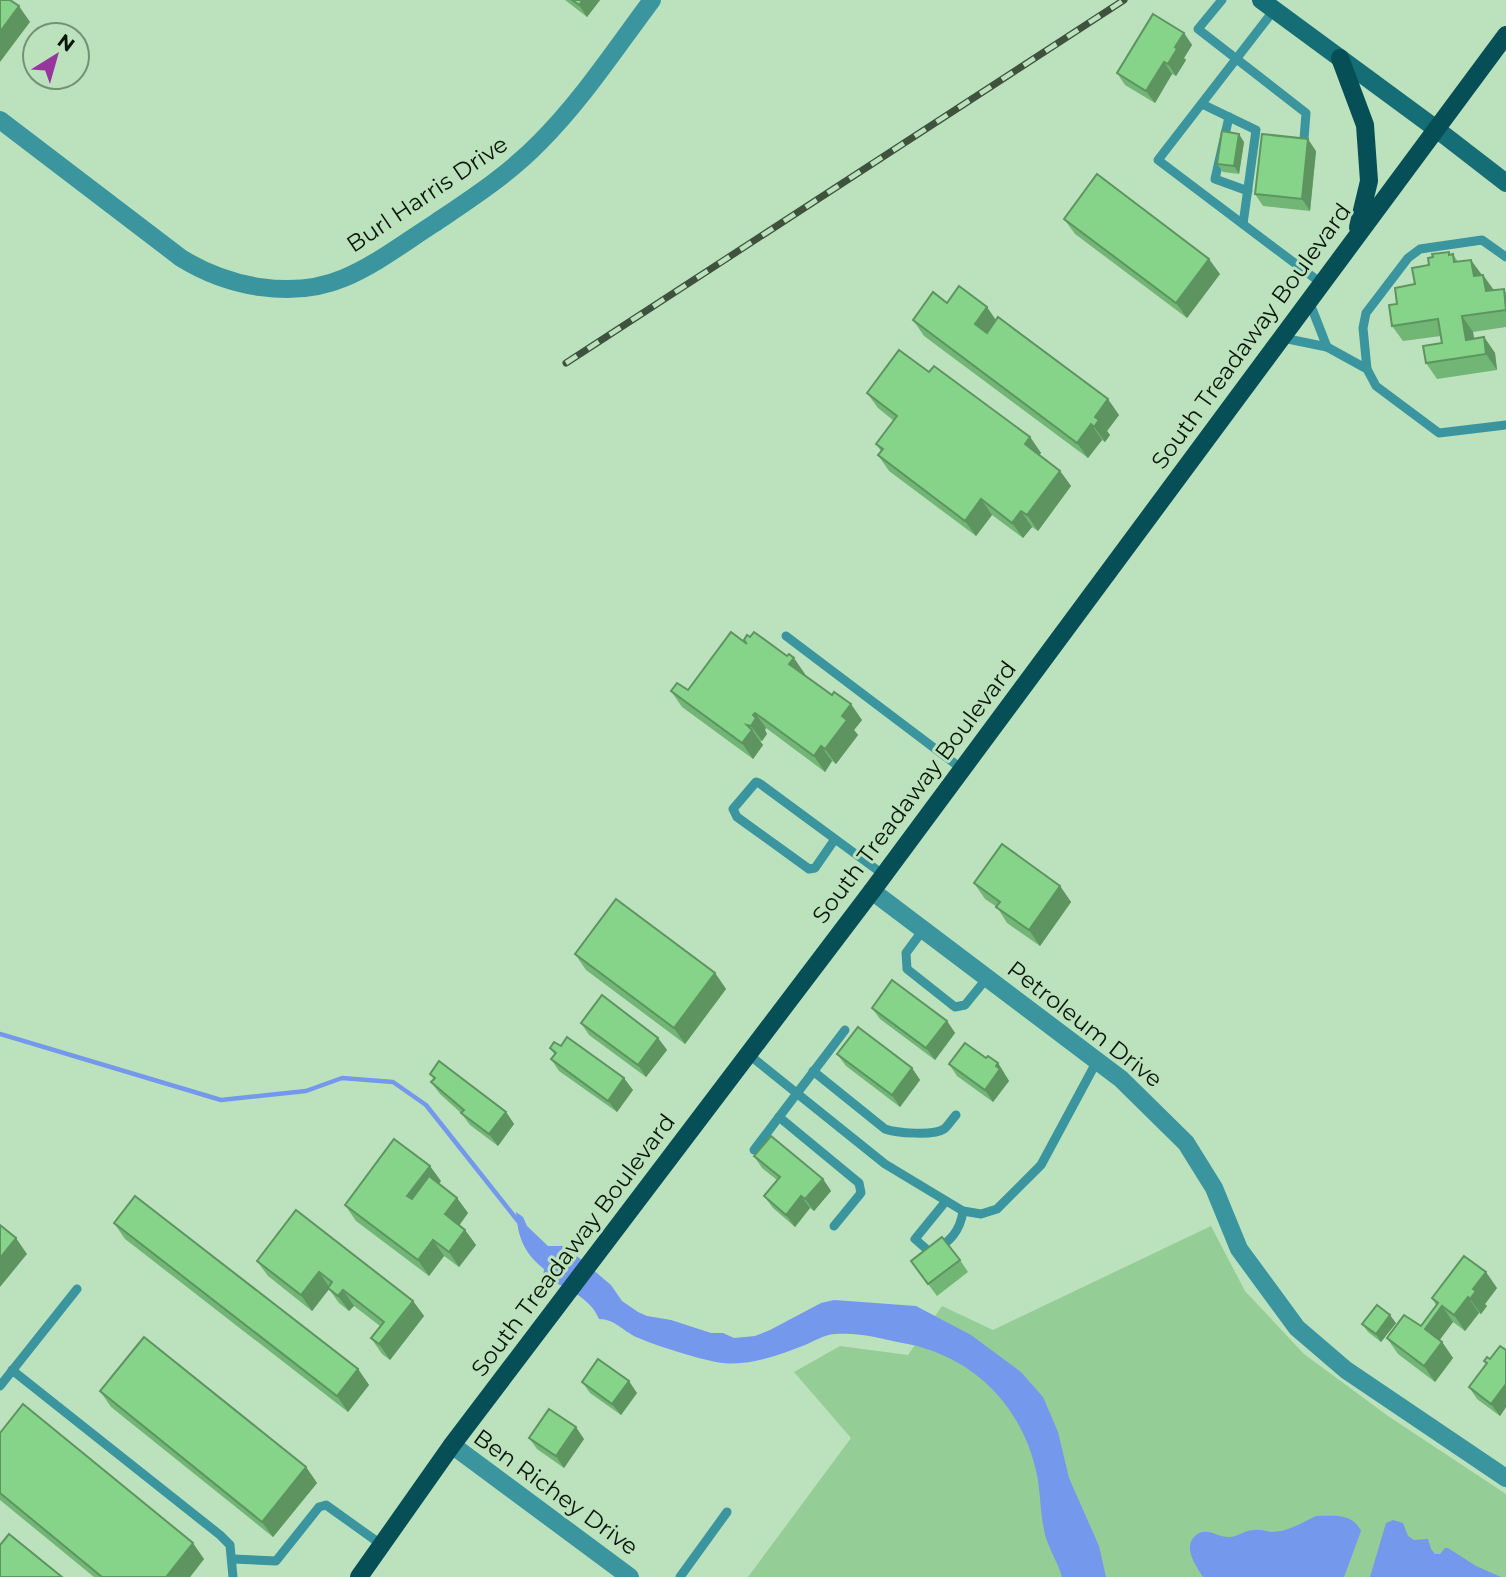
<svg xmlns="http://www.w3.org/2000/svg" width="1506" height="1577" font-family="Montserrat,sans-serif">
  <rect width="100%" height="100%" fill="#bce2bd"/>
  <!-- green -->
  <polygon fill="#94cd96" points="1211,1226 1245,1291 1304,1354 1388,1416 1506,1494 1506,1577 748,1577 851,1438 794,1372 840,1346 908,1355 942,1306 993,1330"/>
  <!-- water -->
  <g fill="#7498ec">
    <path d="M516,1212L523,1217L527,1226L548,1246H564L565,1253L578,1257L611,1285L622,1301L638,1312L647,1316L671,1320L711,1333H723L734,1338L755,1336L770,1330L821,1303L834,1300L916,1306L971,1335L1021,1372L1043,1397L1058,1432L1069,1478L1099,1546L1106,1577H1062C1058,1563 1050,1551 1046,1538C1040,1518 1041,1495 1037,1475C1023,1407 975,1358 908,1344C883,1339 860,1332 835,1334C824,1335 814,1341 805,1345C779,1355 751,1366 723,1363C704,1361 654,1345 636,1337C623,1331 615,1319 599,1319C591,1298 563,1286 543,1277L544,1269C524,1253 518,1238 516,1212Z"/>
    <path d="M1316,1516C1333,1516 1353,1513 1361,1531L1344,1577H1203C1197,1567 1183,1549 1194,1537C1205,1525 1216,1537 1229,1537C1238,1537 1245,1530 1254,1530C1260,1529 1265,1531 1271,1532C1287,1532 1302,1523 1316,1516Z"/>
    <polygon points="1393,1520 1403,1523 1408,1536 1414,1540 1428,1539 1431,1549 1435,1554 1440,1554 1445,1548 1448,1548 1476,1566 1501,1577 1370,1577 1386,1523"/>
  </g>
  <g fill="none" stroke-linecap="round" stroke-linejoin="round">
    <!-- stream -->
    <polyline stroke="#7498ec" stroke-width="4.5" points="0,1034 221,1100 306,1091 342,1078 393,1082 426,1105 518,1221"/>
    <!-- service -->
    <g stroke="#3a959f" stroke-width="9">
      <polyline points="1222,0 1198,29 1306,113 1304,139"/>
      <polyline points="1274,10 1158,160 1321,283"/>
      <polyline points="1202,104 1256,130 1243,224"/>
      <polyline points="1229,117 1215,179 1248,191"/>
      <polyline points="1506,257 1482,240 1420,249 1408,258 1366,313 1363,328 1367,369 1376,386 1439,433 1506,425"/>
      <polyline points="1283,338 1327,347 1309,301"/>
      <polyline points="1327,347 1367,369"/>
      <polyline points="786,636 962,769"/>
      <polyline points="835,839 815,868 809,869 737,817 733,809 756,782 759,783 884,875"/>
      <polyline points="923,930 906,953 907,969 955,1007 965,1005 987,978"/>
      <polyline points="748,1054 885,1164 963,1211 981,1214 997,1209 1041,1165 1097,1061"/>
      <path d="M813,1071L885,1129C896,1133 934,1136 944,1129C948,1126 952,1119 956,1115"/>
      <polyline points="754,1150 779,1117"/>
      <path d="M946,1201L915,1239L932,1254C949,1241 960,1233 963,1211"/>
      <polyline points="834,1226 861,1193 859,1183 779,1117 845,1030"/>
      <polyline points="12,1370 220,1535 230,1545 233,1577"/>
      <polyline points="0,1386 77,1289"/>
      <polyline points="233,1559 276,1561 319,1507 326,1505 382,1545"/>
      <polyline points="680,1577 727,1512"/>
    </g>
    <!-- minor -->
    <g stroke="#3a959f" stroke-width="18">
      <path d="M0,120L181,258C228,287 292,300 344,278C377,264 405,242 435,223C472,198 509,174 540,142C582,100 616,48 652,0"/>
      <polyline points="872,891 1121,1079 1186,1143 1214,1188 1239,1249 1297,1328 1346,1370 1506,1478"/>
    </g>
    <!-- tertiary -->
    <polyline stroke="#3a959f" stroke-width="18" points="452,1445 630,1577"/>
    <!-- secondary -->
    <polyline stroke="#156d75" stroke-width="18" points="1261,0 1435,128 1506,183"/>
    <!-- primary -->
    <g stroke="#064f56" stroke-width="18">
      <polyline points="1340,58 1365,125 1369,181 1358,227"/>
      <polyline points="359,1577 452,1445 872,891 1506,35"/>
    </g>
    <defs>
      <polyline id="rail" points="566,363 1124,0"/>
    </defs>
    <!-- rail casing -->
    <use href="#rail" stroke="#3e523e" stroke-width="7"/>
    <!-- rail -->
    <use href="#rail" stroke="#bce2bd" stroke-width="4.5" stroke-dasharray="13" stroke-linecap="butt"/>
  </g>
  <!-- wall -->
  <g fill="#72b676">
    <polygon points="565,0 600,0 587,17"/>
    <polygon points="1184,33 1192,45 1184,58 1186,60 1176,76 1172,74 1155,103 1125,85 1117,73"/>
    <polygon points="1244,142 1239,174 1223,172 1217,164"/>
    <polygon points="1316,151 1310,211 1263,206 1255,194"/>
    <polygon points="1064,219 1220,274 1187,318 1075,234"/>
    <polygon points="1453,254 1458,262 1483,275 1494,290 1506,292 1506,327 1473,332 1474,339 1484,337 1495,353 1497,370 1437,379 1426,363 1442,343 1441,336 1403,341 1392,326 1397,304 1415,284 1429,265"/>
    <polygon points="947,303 996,320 1119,415 1107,431 1110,435 1105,442 1102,440 1088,458 924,336 913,320"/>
    <polygon points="929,372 1030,437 1041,453 1039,455 1060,471 1071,486 1038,531 1032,527 1023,538 992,515 976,536 889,471 878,455 881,451 876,444 894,421 878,408 867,393"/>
    <polygon points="747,643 805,674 804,675 862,720 854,730 858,735 836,764 832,761 825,772 766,728 765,730 767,734 762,741 760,741 763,745 753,759 682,707 671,691 688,690"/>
    <polygon points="974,883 1060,886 1071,902 1040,946 1007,923 997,907 985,899"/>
    <polygon points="575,954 715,973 726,989 685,1044 586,970"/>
    <polygon points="872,1008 947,1021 955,1033 935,1060 880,1019"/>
    <polygon points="581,1023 658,1038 667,1050 646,1077 589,1035"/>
    <polygon points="550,1048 633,1090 617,1112 559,1071 551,1059 555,1055"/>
    <polygon points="837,1054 912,1068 920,1080 900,1107 846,1066"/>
    <polygon points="986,1058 998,1063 1009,1081 993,1102 957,1076 949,1064"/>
    <polygon points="430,1074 506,1112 514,1124 498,1146 470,1125 461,1113 440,1094 431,1082 434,1079"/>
    <polygon points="754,1156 823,1179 831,1191 814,1211 810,1208 795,1227 773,1208 764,1196 777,1180 762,1168"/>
    <polygon points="441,1181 439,1184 457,1198 468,1213 459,1225 465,1230 476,1245 459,1267 444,1256 429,1276 356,1221 345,1205"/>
    <polygon points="296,1210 413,1301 424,1316 390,1360 382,1354 371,1338 380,1326 354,1306 349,1311 339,1303 329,1289 312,1311 268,1276 257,1261"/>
    <polygon points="114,1223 358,1369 369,1385 348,1412 125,1239"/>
    <polygon points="960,1260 968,1272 937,1296 911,1261"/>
    <polygon points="1497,1288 1485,1304 1487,1306 1481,1314 1479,1313 1465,1331 1453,1322 1439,1340 1442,1342 1453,1358 1435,1382 1398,1354 1387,1338 1421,1326 1436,1305 1432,1298"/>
    <polygon points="1396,1323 1381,1342 1368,1332 1362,1324"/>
    <polygon points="1506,1350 1506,1407 1500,1416 1477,1399 1469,1387 1486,1364 1484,1361"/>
    <polygon points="582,1382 637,1393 621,1415 590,1393"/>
    <polygon points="100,1391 306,1467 317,1483 273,1537 111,1407"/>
    <polygon points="0,1433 204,1559 190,1577 94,1577 0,1500"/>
    <polygon points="529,1438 584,1439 564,1468 537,1449"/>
  </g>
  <!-- shaded-wall -->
  <g fill="#5d9460">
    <polygon points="583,0 600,0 587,17 579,5"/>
    <polygon points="19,6 30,22 0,62 0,32"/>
    <polygon points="1184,33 1192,45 1184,58 1186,60 1176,76 1168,64 1175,47"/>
    <polygon points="1164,62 1172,74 1155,103 1146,91"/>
    <polygon points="1239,134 1244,142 1239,174 1234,166"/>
    <polygon points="1308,139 1316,151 1310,211 1302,199"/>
    <polygon points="1209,259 1220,274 1187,318 1176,303"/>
    <polygon points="1471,260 1482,275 1474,276"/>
    <polygon points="1483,275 1494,291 1486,291"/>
    <polygon points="987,307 998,323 986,340 975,324"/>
    <polygon points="1462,316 1473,332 1477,356 1466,340"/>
    <polygon points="1484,337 1495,353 1497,370 1486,354"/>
    <polygon points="1108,399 1119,415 1107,431 1110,435 1105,442 1094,427 1095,417"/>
    <polygon points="1091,424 1102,440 1088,458 1077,443"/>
    <polygon points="1030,437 1041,453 1036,459 1025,444"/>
    <polygon points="1060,471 1071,486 1038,531 1027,515"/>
    <polygon points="981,499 992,515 976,536 965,521"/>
    <polygon points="1021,511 1032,527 1023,538 1012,523"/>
    <polygon points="794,658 805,674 800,680 789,664"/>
    <polygon points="851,704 862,720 854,730 858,735 836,764 825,749 842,716"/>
    <polygon points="755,713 766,728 765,730 767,734 762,741 751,726 753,715"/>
    <polygon points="752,730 763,745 753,759 742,743"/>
    <polygon points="821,746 832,761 825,772 814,756"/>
    <polygon points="1060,886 1071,902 1040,946 1029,930"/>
    <polygon points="715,973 726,989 685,1044 674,1028"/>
    <polygon points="947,1021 955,1033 935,1060 926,1048"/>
    <polygon points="658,1038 667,1050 646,1077 638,1065"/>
    <polygon points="998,1063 1009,1081 993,1102 985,1090"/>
    <polygon points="912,1068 920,1080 900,1107 892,1095"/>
    <polygon points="624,1078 633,1090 617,1112 608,1101"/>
    <polygon points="506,1112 514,1124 498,1146 489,1134"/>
    <polygon points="430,1166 441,1181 418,1212 407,1196"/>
    <polygon points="823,1179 831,1191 814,1211 805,1199"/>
    <polygon points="801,1196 810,1208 795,1227 786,1215"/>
    <polygon points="457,1198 468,1213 456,1230 445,1214"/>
    <polygon points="465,1230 476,1245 459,1267 449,1252"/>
    <polygon points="16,1238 27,1254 0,1287 0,1258"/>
    <polygon points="433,1240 444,1256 429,1276 418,1260"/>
    <polygon points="319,1272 330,1288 312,1311 301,1295"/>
    <polygon points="1486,1272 1497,1288 1485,1304 1487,1306 1481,1314 1470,1299 1473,1289"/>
    <polygon points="343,1290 354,1306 349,1311 338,1296"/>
    <polygon points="1468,1297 1479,1313 1465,1331 1454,1315"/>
    <polygon points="413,1301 424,1316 390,1360 379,1344"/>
    <polygon points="1442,1306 1453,1322 1436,1345 1425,1329"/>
    <polygon points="1390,1315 1396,1323 1381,1342 1376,1334"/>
    <polygon points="1442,1342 1453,1358 1435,1382 1424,1366"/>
    <polygon points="358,1369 369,1385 348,1412 337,1396"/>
    <polygon points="629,1381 637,1393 621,1415 612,1404"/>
    <polygon points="1506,1384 1506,1407 1500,1416 1491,1404"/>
    <polygon points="576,1427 584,1439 564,1468 556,1456"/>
    <polygon points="306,1467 317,1483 273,1537 262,1522"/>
    <polygon points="193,1543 204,1559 190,1577 166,1577"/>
  </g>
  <!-- building -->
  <g fill="#85d489" stroke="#5d9460" stroke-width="2">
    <polygon points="0,0 10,0 19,6 0,32"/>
    <polygon points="572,0 583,0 579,5"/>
    <polygon points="1153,14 1184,33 1175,47 1177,49 1168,64 1164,62 1146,91 1117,73"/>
    <polygon points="1222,131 1239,134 1234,166 1217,164"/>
    <polygon points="1262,134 1308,139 1302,199 1255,194"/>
    <polygon points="1097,174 1209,259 1176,303 1064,219"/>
    <polygon points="1449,252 1449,255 1453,254 1454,262 1471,260 1474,276 1483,275 1486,291 1504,289 1506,310 1462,316 1466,340 1484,337 1486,354 1426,363 1423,346 1442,343 1438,319 1392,326 1389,305 1397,304 1395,288 1415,284 1412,268 1429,265 1428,258 1433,257 1432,254"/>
    <polygon points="959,286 987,307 975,324 987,333 998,317 1108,399 1095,417 1099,420 1094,427 1091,424 1077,443 913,320 933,292 947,303"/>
    <polygon points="899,350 929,372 934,366 1030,437 1025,444 1060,471 1027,515 1021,511 1012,523 981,499 965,521 878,455 883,449 876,444 897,416 867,393"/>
    <polygon points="731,632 747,644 744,640 747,635 750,637 754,632 787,656 789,654 794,658 789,664 832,695 834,692 851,704 842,716 847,720 825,749 821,746 814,756 755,713 753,715 756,718 751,726 747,725 752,730 742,743 671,691 677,683 688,690"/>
    <polygon points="1002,844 1060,886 1029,930 996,907 1000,902 974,883"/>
    <polygon points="616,899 715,973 674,1028 575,954"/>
    <polygon points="892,980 947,1021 926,1048 872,1008"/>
    <polygon points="602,995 658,1038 638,1065 581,1023"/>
    <polygon points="858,1027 912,1068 892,1095 837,1054"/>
    <polygon points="567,1037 624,1078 608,1101 551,1059 556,1053 550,1048 554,1042 561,1046"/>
    <polygon points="965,1043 986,1058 988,1056 998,1063 996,1066 1000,1069 985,1090 949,1064"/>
    <polygon points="439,1061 506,1112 489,1134 461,1113 464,1110 431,1082 435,1078 430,1074"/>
    <polygon points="771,1136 823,1179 805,1199 801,1196 786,1215 764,1196 780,1177 754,1156"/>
    <polygon points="394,1139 430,1166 407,1196 412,1199 429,1176 457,1198 445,1214 465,1230 449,1252 433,1240 418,1260 345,1205"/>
    <polygon points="135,1196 358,1369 337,1396 114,1223"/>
    <polygon points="296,1210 413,1301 379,1344 371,1338 384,1322 343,1290 338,1296 328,1288 332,1282 319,1272 301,1295 257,1261"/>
    <polygon points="0,1225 16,1238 0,1258"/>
    <polygon points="942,1237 960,1260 928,1284 911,1261"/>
    <polygon points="1464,1256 1486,1272 1473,1289 1476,1291 1470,1299 1468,1297 1454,1315 1442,1306 1425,1329 1442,1342 1424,1366 1387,1338 1404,1315 1421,1326 1438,1303 1432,1298"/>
    <polygon points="1377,1305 1390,1315 1376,1334 1362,1324"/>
    <polygon points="144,1337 306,1467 262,1522 100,1391"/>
    <polygon points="1500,1346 1506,1350 1506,1384 1491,1404 1469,1387 1487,1363 1484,1361 1487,1357 1490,1359"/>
    <polygon points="598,1359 629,1381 612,1404 582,1382"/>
    <polygon points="23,1404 193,1543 166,1577 102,1577 0,1493 0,1433"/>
    <polygon points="549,1409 576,1427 556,1456 529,1438"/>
    <polygon points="9,1534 62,1577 0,1577 0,1545"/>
  </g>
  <g text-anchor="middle" stroke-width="6" stroke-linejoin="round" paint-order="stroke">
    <!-- street labels -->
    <g font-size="23" fill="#0a170a" stroke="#bce2bd">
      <text transform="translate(427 194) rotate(-34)" y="8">Burl Harris Drive</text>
      <text transform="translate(1251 336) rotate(-54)" y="8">South Treadaway Boulevard</text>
      <text transform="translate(914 792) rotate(-53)" y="8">South Treadaway Boulevard</text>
      <text transform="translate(1085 1024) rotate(38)" y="8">Petroleum Drive</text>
      <text transform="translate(573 1245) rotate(-53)" y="8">South Treadaway Boulevard</text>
      <text transform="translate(556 1492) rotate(36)" y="8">Ben Richey Drive</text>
    </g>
  </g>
  <!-- north arrow -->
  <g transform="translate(56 56) rotate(37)"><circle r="33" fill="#bce2bd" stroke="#759175" stroke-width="2"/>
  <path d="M0-5L12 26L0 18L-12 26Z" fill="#97369d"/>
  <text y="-10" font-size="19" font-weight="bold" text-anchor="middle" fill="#0a170a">N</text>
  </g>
</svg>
